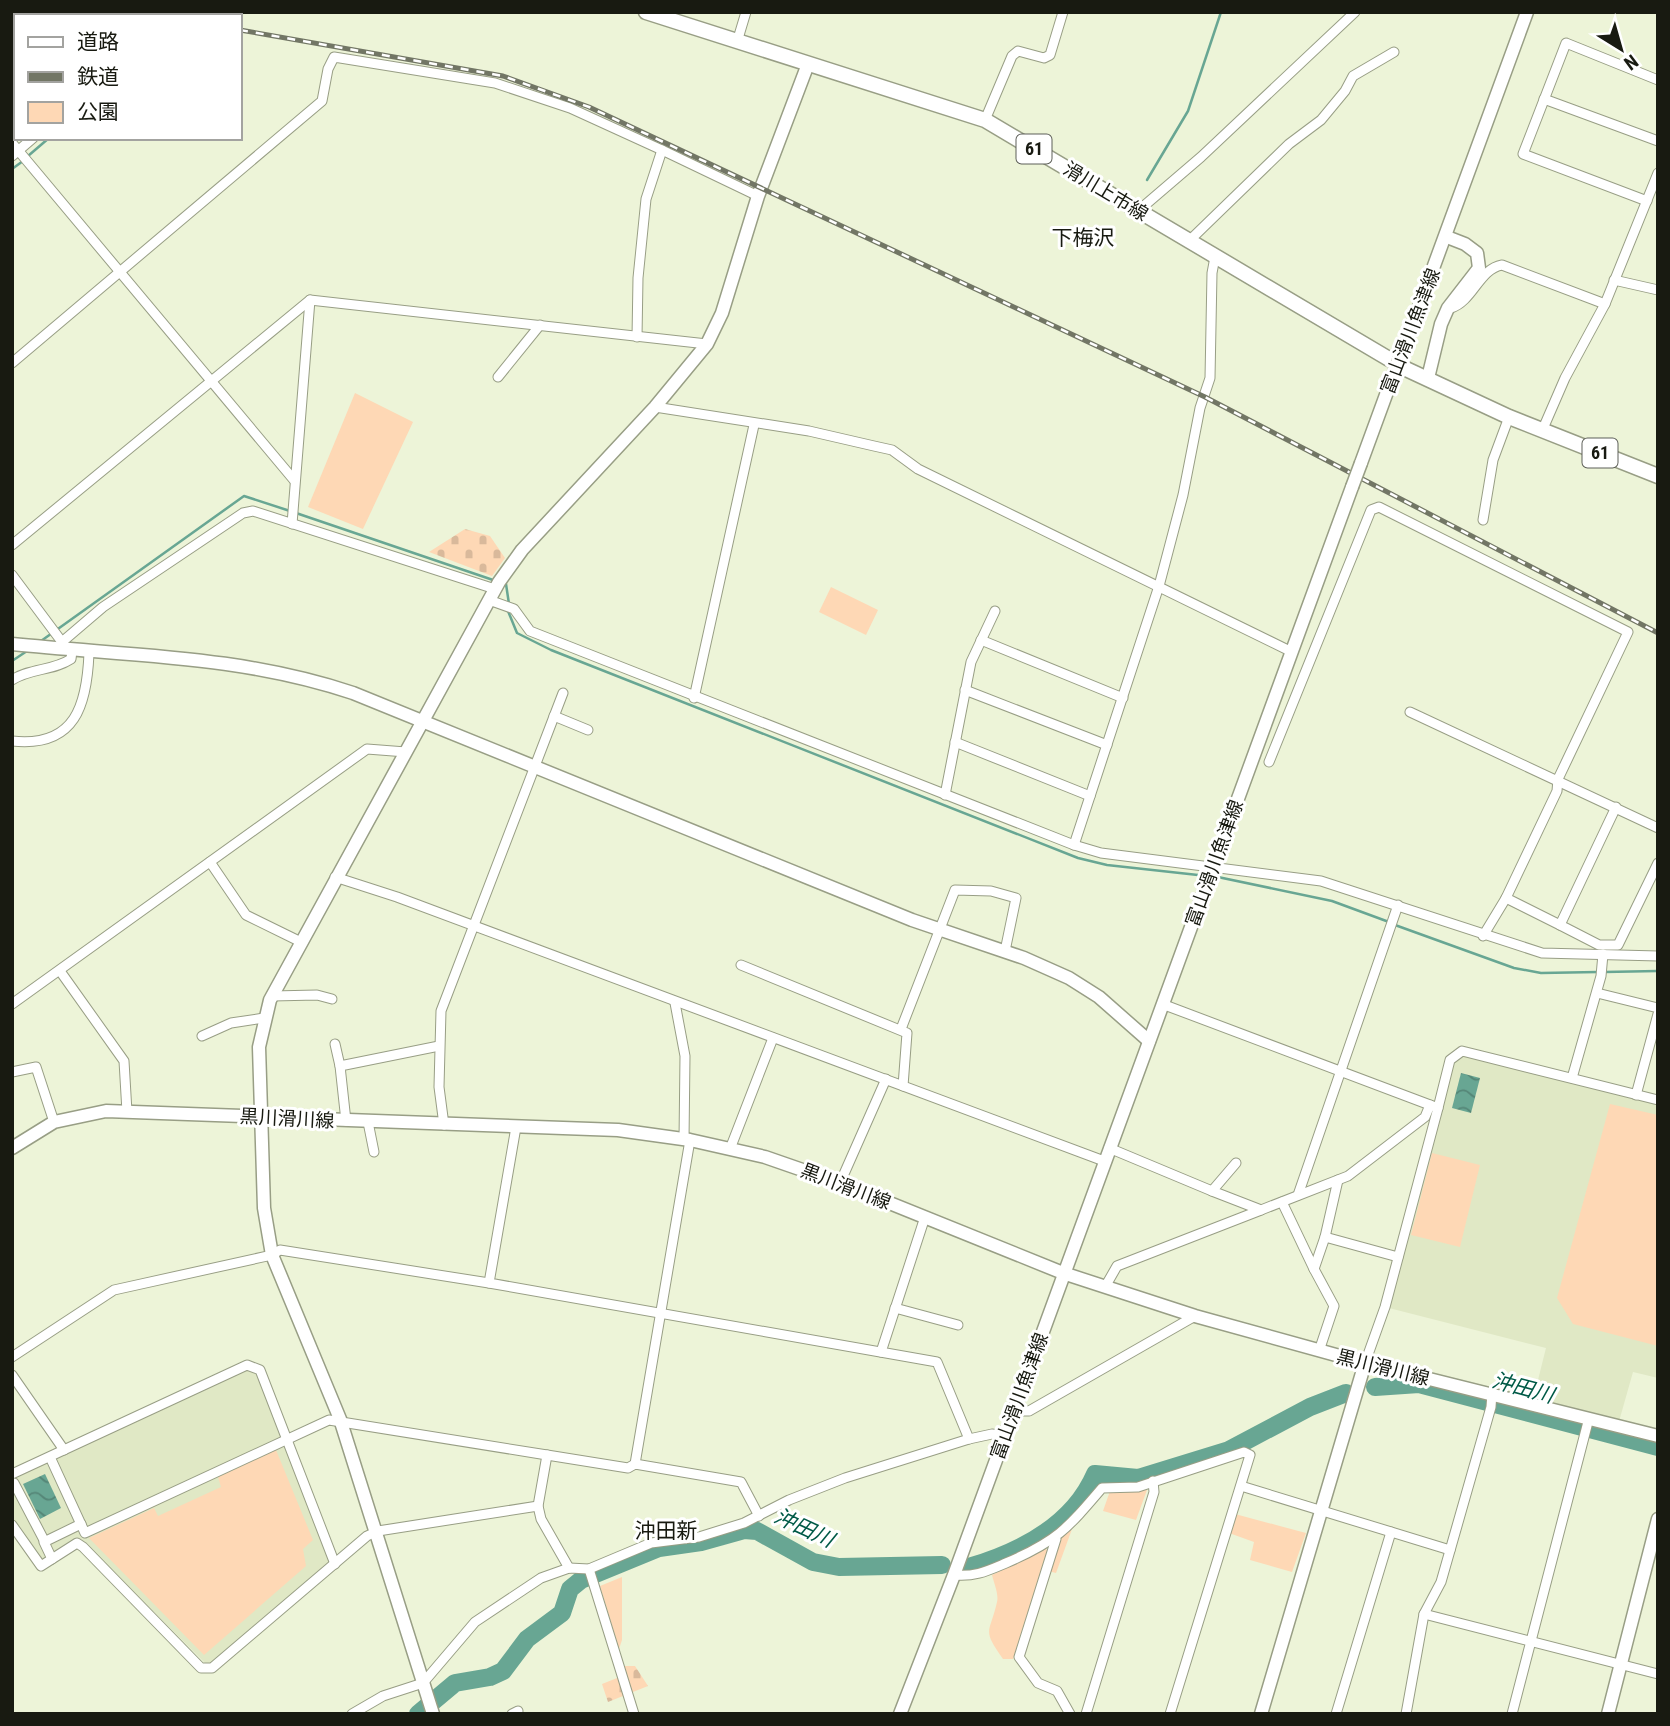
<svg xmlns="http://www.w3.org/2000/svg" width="1670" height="1726" font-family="'Roboto Condensed','Noto Sans JP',sans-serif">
  <defs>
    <pattern id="cemetery-stones" width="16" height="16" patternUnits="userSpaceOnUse" patternTransform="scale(1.75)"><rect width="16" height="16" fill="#fed8b5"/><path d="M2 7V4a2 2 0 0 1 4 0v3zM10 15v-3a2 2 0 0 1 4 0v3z" fill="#d9b99b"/></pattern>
    <pattern id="water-waves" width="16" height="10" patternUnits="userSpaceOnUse" patternTransform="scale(1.75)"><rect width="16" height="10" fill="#68a693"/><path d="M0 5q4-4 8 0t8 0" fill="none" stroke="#558677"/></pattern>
  </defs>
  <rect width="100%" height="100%" fill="#edf4d8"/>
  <!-- built -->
  <g fill="#e0e8c5">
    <polygon points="1462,1051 1658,1100 1658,1378 1633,1372 1618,1425 1532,1404 1546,1348 1385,1307 1450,1060"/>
    <polygon points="247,1369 256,1373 331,1561 208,1666 81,1539 42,1562 12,1520 12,1478"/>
  </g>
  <!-- green -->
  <g fill="#fed8b5">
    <polygon points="355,393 413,422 363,529 308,507"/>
    <polygon points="831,587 878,610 866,635 819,612"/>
    <polygon points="1610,1104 1658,1115 1658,1346 1573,1324 1557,1298"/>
    <polygon points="1432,1153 1480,1165 1460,1247 1411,1235"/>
    <polygon points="276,1450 313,1540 303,1549 306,1566 204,1655 89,1538 154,1508 158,1516 221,1487 218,1477"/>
    <polygon points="1147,1490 1136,1520 1103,1511 1110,1491"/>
    <polygon points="1235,1514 1306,1533 1292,1572 1250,1560 1254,1542 1229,1533"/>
    <polygon points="1072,1529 1056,1573 1048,1571 1058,1541"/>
    <path d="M1045,1548L1048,1551L1013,1659H1003C981,1628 990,1634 997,1602C999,1595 994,1583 992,1575Z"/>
    <polygon points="622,1577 622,1640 619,1649 600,1586"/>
  </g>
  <!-- cemetery -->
  <g fill="url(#cemetery-stones)">
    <polygon points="465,529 490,536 505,558 492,576 429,552"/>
    <polygon points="624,1666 635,1666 648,1686 608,1702 602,1684 617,1678"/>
  </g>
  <!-- water -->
  <g fill="url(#water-waves)">
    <polygon points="1461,1073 1480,1078 1471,1113 1452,1108"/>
    <polygon points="45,1474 61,1508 40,1519 23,1484"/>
  </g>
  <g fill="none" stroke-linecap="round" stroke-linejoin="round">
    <!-- stream -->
    <g stroke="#68a693" stroke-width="2.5">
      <polyline points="28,156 49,138"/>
      <polyline points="12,169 23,161"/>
      <polyline points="1147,180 1188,111 1221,12"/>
      <polyline points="296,513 496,581"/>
      <polyline points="502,583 506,584 509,604"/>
      <polyline points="508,611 517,633 551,650 1078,858 1107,865 1207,876"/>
      <polyline points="41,641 244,496 290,511"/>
      <polyline points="12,661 27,651"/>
      <polyline points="1213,876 1332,901 1389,922"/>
      <polyline points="1395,925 1514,968 1541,973 1598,972"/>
      <polyline points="1604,972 1658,971"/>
    </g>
    <!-- river -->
    <g stroke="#68a693" stroke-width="18">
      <polyline points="1375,1387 1419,1384 1658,1447"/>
      <path d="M969,1567C1020,1552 1073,1525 1095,1474L1138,1478L1229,1450L1310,1407L1346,1393"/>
      <polyline points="418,1714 455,1683 490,1677 503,1671 527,1639 562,1613 570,1589 581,1580 659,1548 701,1542 744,1530 757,1531 813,1562 839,1567 942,1565"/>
    </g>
    <defs>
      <g id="street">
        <polyline points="737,42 746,12"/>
        <polyline points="1544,99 1658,141"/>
        <polyline points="985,120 1012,56 1018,51 1044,58 1050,55 1063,12"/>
        <polyline points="12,143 294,480"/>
        <polyline points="12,156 33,138"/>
        <polyline points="1647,201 1523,154 1566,43 1658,80"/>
        <polyline points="1138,211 1201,157 1355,12"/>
        <polyline points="1189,241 1289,144 1321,120 1345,91 1353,76 1394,52"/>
        <polyline points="1614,280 1658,290"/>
        <path d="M1451,308C1473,301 1479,269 1502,265L1605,304"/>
        <polyline points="637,337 638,278 646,199 662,150 758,196"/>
        <polyline points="12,363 322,101 328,69 334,57 495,83 570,108 662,150"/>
        <polyline points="498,377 540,325"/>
        <polyline points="655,407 809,431 874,446 892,450 918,469 1292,652"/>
        <polyline points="1542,431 1565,378 1605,304 1658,173"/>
        <polyline points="1483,520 1493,460 1509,417"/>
        <polyline points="292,524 310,300"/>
        <polyline points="12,545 310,300 707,344"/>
        <polyline points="12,575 62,642"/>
        <polyline points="489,600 514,609 530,631 1074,845 1101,853 1321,881 1542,953 1658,956"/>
        <polyline points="981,640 1123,698"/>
        <polyline points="61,649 62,642 103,607 243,513 253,511 495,589"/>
        <path d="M12,680C30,668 53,671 71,659L72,651"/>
        <polyline points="965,690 1107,745"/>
        <polyline points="694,698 754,425"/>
        <polyline points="1410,712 1658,828"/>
        <polyline points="554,716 588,730"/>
        <path d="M12,741C76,748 87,704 89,653"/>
        <polyline points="955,742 1090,796"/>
        <polyline points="1269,762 1371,510 1379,507 1628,632 1558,779 1557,791 1506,898 1483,936"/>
        <polyline points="945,795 971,662 995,611"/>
        <polyline points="1616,807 1560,925 1599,945 1618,945 1658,863"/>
        <polyline points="1074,845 1159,586 1183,495 1200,408 1210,378 1212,273 1215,257"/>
        <polyline points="210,862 246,915 301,942"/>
        <polyline points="335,877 397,897 1104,1161"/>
        <polyline points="1506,898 1560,925"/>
        <polyline points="741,965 907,1033 903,1086"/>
        <polyline points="60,971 124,1061 127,1112"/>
        <polyline points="1597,993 1658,1008"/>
        <polyline points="272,996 317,995 332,999"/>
        <polyline points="675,1003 685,1056 684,1140"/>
        <polyline points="12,1004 367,749 406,752"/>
        <polyline points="1162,1004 1438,1108 1450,1060 1462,1051 1658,1100"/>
        <polyline points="901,1029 955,890 991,891 1016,898 1005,951"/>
        <polyline points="202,1036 231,1023 264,1018"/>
        <polyline points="335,1044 340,1066"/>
        <polyline points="12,1072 36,1067 54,1122"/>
        <polyline points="1572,1078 1601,976 1603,954"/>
        <polyline points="1636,1095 1658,1014"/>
        <polyline points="346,1121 340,1066 439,1046"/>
        <polyline points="368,1122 374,1152"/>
        <polyline points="444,1125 439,1087 441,1011 563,693"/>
        <polyline points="516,1127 489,1283 937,1362 969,1439"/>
        <polyline points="1109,1148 1212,1191"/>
        <polyline points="730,1149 773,1038"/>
        <polyline points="1236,1163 1212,1191 1261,1210 1348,1176 1425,1117 1430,1105"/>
        <polyline points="840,1183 886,1079"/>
        <polyline points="1298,1195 1398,905"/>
        <polyline points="1282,1202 1314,1269"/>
        <polyline points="1325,1237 1338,1180"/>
        <polyline points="1105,1287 1117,1266 1261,1210"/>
        <polyline points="895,1308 958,1325"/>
        <polyline points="1319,1351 1334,1306 1314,1269 1325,1237 1398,1257"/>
        <polyline points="881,1352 925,1217"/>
        <polyline points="12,1357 114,1290 272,1255 280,1250 489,1283"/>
        <polyline points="1365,1363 1385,1307 1438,1108"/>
        <polyline points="12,1375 64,1450"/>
        <polyline points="1014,1411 1029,1411 1195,1316"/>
        <polyline points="50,1457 85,1533 329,1420 547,1455"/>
        <polyline points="635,1464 690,1140"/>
        <polyline points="12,1474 247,1365 260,1370 335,1564"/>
        <polyline points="14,1483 45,1542"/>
        <polyline points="1241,1486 1450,1550"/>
        <polyline points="12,1525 41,1566 77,1543 83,1547 201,1668 212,1668 367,1536 378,1531 538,1506"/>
        <polyline points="1056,1539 1019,1657 1038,1683 1057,1691 1070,1714"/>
        <polyline points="52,1559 44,1542 81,1524"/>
        <polyline points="569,1568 541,1519 538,1506 547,1455 628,1468 635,1464 741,1482 759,1516"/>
        <polyline points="589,1569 634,1714"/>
        <path d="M954,1575C975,1577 987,1571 1006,1563C1057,1541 1067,1529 1102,1488L1138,1487L1244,1452L1250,1455L1170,1714"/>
        <polyline points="1424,1614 1658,1674"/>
        <polyline points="352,1714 383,1696 423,1683 475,1622 541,1578 569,1568 589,1569 651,1543 699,1537 744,1523 789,1500 845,1478 969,1439 992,1434 1005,1436"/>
        <polyline points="512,1714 518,1711"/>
        <polyline points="1086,1714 1154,1492 1153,1481"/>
        <polyline points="1336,1714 1391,1532"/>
        <polyline points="1406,1714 1424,1614 1441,1582 1491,1407 1492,1393"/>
        <polyline points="1512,1714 1589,1418"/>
      </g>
      <g id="secondary">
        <polyline points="1402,353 1527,12"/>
        <polyline points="1428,378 1441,324 1448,308 1479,268 1477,253 1465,244 1447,237"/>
        <polyline points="1361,463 1394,373"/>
        <path d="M12,644C130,656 239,655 353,693L912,920L1024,958L1069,978L1099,997L1149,1041"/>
        <polyline points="12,1148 54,1122 106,1111 618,1130 690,1140 765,1157 840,1183 1063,1273 1195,1316 1365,1363 1658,1436"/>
        <polyline points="433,1714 340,1419 272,1255 264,1208 259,1047 270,1000 499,582 522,550 655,407 707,344 722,313 758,196 808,64"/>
        <polyline points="900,1714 954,1575 1352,487"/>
        <polyline points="1261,1714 1365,1363"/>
        <polyline points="1608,1714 1658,1519"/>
      </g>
      <g id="primary">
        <polyline points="646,12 985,120 1389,359"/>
        <polyline points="1406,369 1509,417 1658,476"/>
      </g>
    </defs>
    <!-- street casing -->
    <use href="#street" stroke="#989e85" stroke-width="11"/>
    <!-- secondary casing -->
    <use href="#secondary" stroke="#989e85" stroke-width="15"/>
    <!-- primary casing -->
    <use href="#primary" stroke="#989e85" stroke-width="17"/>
    <!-- street -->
    <use href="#street" stroke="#fff" stroke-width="9"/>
    <!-- secondary -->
    <use href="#secondary" stroke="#fff" stroke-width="12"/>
    <!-- primary -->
    <use href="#primary" stroke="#fff" stroke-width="14"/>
    <defs>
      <g id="rail">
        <polyline points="135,12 159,16"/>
        <polyline points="240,30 503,76 589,107 1205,397 1658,633"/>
      </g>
    </defs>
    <!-- rail casing -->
    <use href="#rail" stroke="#727665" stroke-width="5"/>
    <!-- rail -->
    <use href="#rail" stroke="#fff" stroke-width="2.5" stroke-dasharray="8" stroke-linecap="butt"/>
    <defs>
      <g id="secondary-bridge">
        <polyline points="1394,373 1402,353"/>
        <polyline points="1352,487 1361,463"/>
      </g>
    </defs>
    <!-- secondary-bridge casing -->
    <use href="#secondary-bridge" stroke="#989e85" stroke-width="15" stroke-linecap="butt"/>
    <!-- secondary-bridge -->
    <use href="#secondary-bridge" stroke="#fff" stroke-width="12"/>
  </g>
  <g text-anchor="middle" stroke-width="6" stroke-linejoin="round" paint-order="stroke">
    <!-- shield labels -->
    <g fill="#fff" stroke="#5d5f58" stroke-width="2">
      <rect x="1016.5" y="134.5" width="35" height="29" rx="5"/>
      <rect x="1582.5" y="438.5" width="35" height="29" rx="5"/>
    </g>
    <g font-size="18" font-weight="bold" fill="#181a11">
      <text x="1034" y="155">61</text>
      <text x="1600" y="459">61</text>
    </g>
    <!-- street labels -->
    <g font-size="19" fill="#181a11" stroke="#fff">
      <text transform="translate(1106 191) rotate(31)" y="7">滑川上市線</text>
      <text transform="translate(1410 331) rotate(-69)" y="7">富山滑川魚津線</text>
      <text transform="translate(1214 863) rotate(-70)" y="7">富山滑川魚津線</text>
      <text transform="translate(287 1118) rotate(3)" y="7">黒川滑川線</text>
      <text transform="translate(846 1186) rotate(21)" y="7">黒川滑川線</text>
      <text transform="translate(1383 1367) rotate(14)" y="7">黒川滑川線</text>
      <text transform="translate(1019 1396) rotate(-70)" y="7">富山滑川魚津線</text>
    </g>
    <!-- neighbourhood labels -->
    <g font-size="21" fill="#181a11" stroke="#fff">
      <text x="1083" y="245">下梅沢</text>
      <text x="666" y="1538">沖田新</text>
    </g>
    <!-- water labels -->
    <g font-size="21" font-style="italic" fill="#005a47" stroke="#fff">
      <text transform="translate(1523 1388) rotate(15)" y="7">沖田川</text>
      <text transform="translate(804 1528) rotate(25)" y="7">沖田川</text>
    </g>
  </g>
  <!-- border -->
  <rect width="1670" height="1726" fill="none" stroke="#181a11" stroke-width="28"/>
  <!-- legend -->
  <rect x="14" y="14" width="228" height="126" fill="#ffffff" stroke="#a3a3a0" stroke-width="2"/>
  <rect x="28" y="37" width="35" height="10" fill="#ffffff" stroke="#a3a3a0" stroke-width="2"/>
  <text x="77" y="49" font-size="21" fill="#181a11">道路</text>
  <rect x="28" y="72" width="35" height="10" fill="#727665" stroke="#a3a3a0" stroke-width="2"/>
  <text x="77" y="84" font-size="21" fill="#181a11">鉄道</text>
  <rect x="28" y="102" width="35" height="21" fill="#fed8b5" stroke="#a3a3a0" stroke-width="2"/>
  <text x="77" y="119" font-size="21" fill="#181a11">公園</text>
  <!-- north arrow -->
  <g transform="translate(1621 49) rotate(143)" stroke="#ffffff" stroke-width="5" paint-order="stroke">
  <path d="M0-5L12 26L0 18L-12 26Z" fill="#181a11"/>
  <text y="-10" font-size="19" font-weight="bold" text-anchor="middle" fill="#181a11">N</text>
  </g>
</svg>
